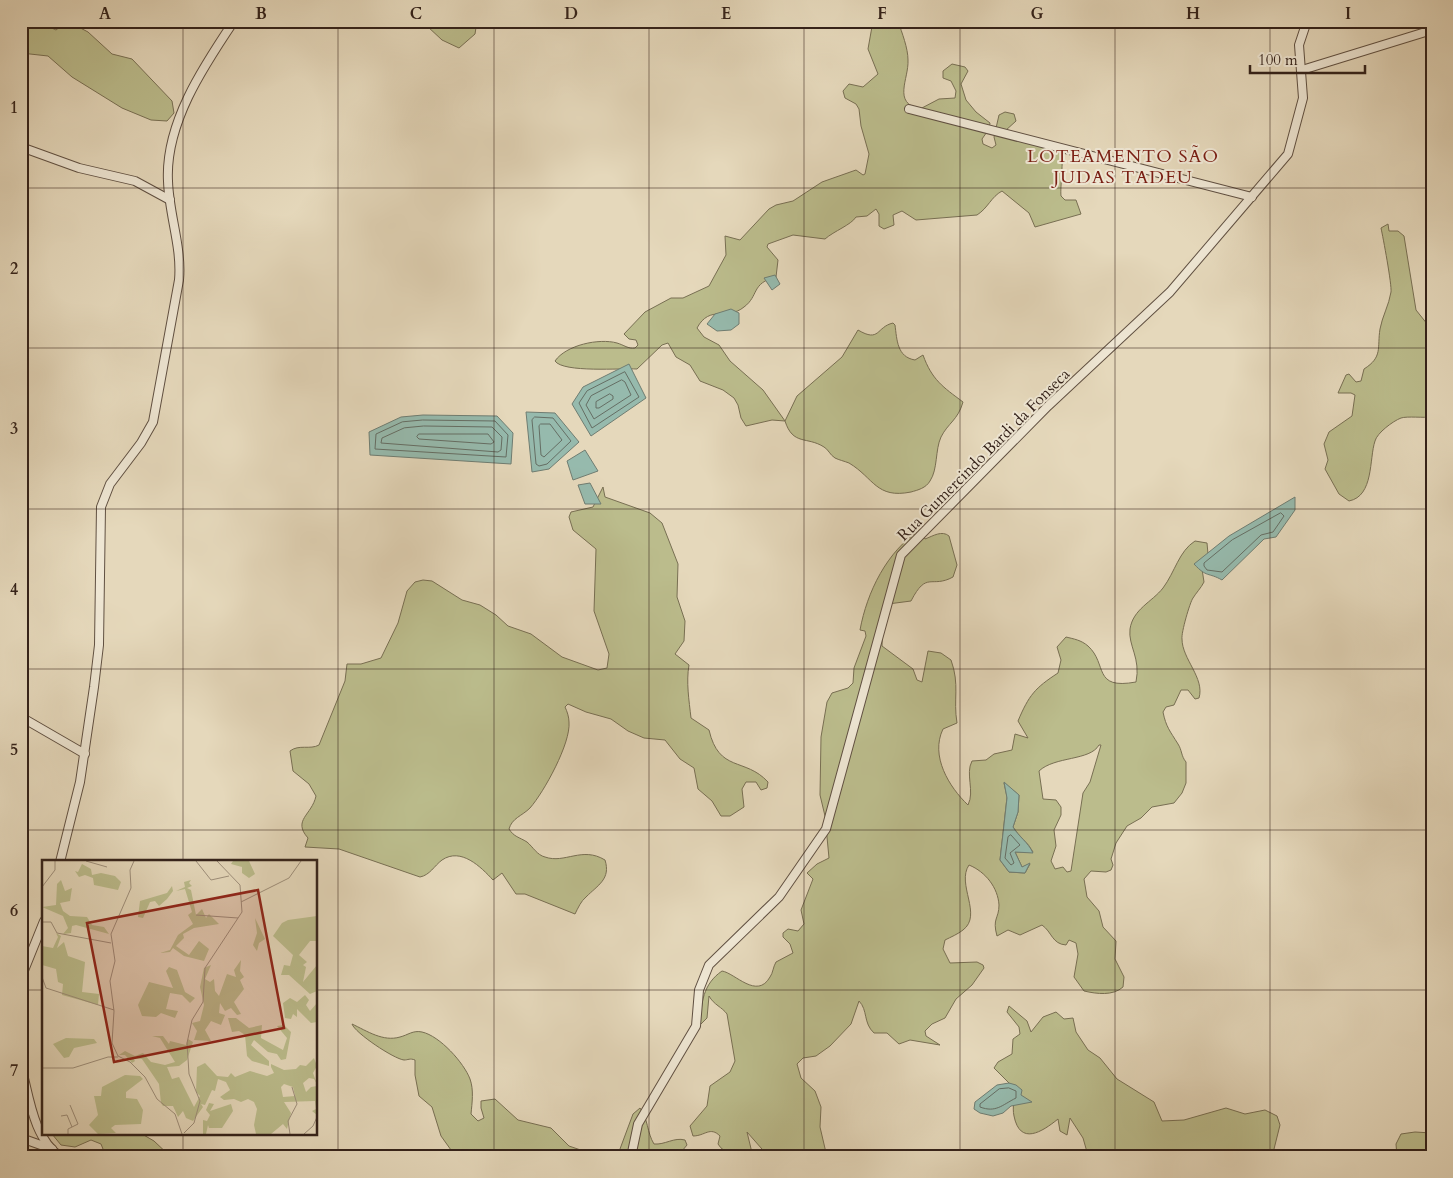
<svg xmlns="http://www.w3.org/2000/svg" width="1453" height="1178" font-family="Cardo,serif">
  <rect width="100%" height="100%" fill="#e5d8bb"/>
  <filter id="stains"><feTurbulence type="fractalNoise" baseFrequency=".004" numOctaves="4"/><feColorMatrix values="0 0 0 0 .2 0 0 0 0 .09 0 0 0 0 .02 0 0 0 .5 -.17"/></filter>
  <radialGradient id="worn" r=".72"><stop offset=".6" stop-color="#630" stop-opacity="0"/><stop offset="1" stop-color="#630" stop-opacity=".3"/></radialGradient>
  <!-- green -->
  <g fill="#bbbc8c" stroke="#786f53" fill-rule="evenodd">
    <polygon points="21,21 37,21 56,30 65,23 71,23 88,32 112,54 132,59 172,101 174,113 167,121 151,120 122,108 72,77 48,56 21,53"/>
    <polygon points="428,21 477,21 475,34 459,48 442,40 427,26"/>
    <path d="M873,21H898C902,33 908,48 908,60C909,79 892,103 920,109L939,99L955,98L956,91L951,81L943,78V71L952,64L965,67L968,71L961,84L966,100L976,112L990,123L989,129L982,139L983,144L992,148L996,145L994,137L999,115L1005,112L1014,114L1016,121L1005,131L1055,148C1055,148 1061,153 1061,153C1064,158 1060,187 1061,196L1065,200H1076L1081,214L1035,227L1029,213L1002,191C991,197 988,208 977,215L916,220L902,211L893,215L894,225L884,229L879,226V214L876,209L867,216L856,217C851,225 834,231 825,239L793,235L768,244L767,247L778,260L776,277C751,283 759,296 744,307C727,321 710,304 697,328L704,337L719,345L730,361L763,390L785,421L797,396L842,357L858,330C880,343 876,327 893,323L895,325C897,340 897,357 915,360L923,355C932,380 943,387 963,402C958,420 948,423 941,437C935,450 938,469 930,481C926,488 918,490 911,492C876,499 874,478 849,463C844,461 839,460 835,458C830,455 828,449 824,447C807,436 793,446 785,421L772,420L746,426L741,418L738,405L734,398L723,390L700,381L690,365L676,357L668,343L662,345L637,369C622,368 563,373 555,361C566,345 599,338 617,343C624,345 628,349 635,348L638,345L636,340L629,339L624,334L645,312L671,298H683L709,286L726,255L725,236L740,240L769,209L776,205L793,201L822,182L856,170L863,175L865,174L869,154L861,126L859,109L856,104L845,98L843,91L849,84L863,87L878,74L868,49Z"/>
    <path d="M1388,224L1389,231H1398L1404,236L1416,310L1432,330V417C1424,418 1407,416 1401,418C1393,421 1377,433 1375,441C1369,459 1374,496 1349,501L1339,494L1325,469L1328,460L1324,444L1329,432L1352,416L1355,395L1351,393H1338L1346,375L1349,374L1356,382L1361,381L1364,369C1383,357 1377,348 1380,329C1382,317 1389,305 1391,292C1392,285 1383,237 1381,228Z"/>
    <path d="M603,487L605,497L650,513L662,523L678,564L677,597L685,621L684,641L675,654L689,665C686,682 689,700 691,718L709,730C719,773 745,757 768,782L767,788L761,790L756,782H746L742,789L744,807L730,816H721L712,801L698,789L694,768L680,759L665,740L644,738L628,731L611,719L586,712L568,704L565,707C567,711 569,717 569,722C571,743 544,792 530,808C522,816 512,818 509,829C514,837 519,837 527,842C533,847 537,855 545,857C565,864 582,846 605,860C611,879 598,885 586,897C581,901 578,908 575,914L525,894H516L502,873L493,880C481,867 461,847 442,860C434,866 430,875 420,877L339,849L305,847L308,838C292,820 312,815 316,796L309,784L293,771L290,751C299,744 310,750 319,745L345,681L347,664H361L381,658L398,623L407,591L415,582L423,580L432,581L462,600L480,605L496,615L508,626L531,634L562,657L598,670L607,668L609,654L594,611L596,549L573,530L569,517L571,512L593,507Z"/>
    <path d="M920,530L925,539C933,536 942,530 949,536L957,565L953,577C931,589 927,570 911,601L888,604L883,611L882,646L913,669L917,680L922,682L928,651L941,653L951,660C960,685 953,699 957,723L943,729C930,756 949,787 968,805C975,791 965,774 972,761L986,760L994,754L1012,750L1015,734L1028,738L1018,721C1029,695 1035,688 1058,673L1061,660L1057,647L1066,637C1074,639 1081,640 1088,646C1108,664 1092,690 1136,682C1141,658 1128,646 1130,629C1133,609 1152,602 1163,588C1175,572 1179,551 1195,541L1207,543L1208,554L1202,569L1204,582C1201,588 1196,593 1193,598C1190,602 1181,633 1182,639C1182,659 1205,678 1199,698L1195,699L1188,690H1181L1174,705L1166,707L1163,712C1166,727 1170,731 1178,744C1182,750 1181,756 1186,762V783L1182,793L1174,803L1152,807L1141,818L1127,826L1116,843L1111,859L1113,865L1111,870L1106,872L1091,871L1084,879L1087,897L1099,911L1103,927L1116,941L1115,959L1124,977L1123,987C1113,996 1097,994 1084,991L1074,977L1078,954L1076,943L1069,940L1066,945C1052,944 1052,932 1042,925L1020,935L1008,930L997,936C992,918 999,919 999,905C998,888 986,872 969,865C956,884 983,915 963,930C958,934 951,937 945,940L943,949L950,963L977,962L983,965L984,968L972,985L956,999L945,1018L932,1024L925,1031L926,1036L940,1045L910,1040L899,1044L887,1033H874C863,1023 868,1010 859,1001L851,1024L830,1046L816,1056L803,1058L797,1064L801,1078L815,1091L821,1107L820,1127L827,1157H783L781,1154L769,1157L747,1132L753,1157C742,1157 724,1155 718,1144L720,1136C710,1126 705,1136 693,1136L690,1126L707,1106L710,1086L730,1072L735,1061L727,1014C722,1007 714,1005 709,996L707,1018L700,1025C701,1003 703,984 722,971C735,973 757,1000 770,977C773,973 773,967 776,962L793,953L790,944L783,937V933L788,929L798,931L804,924L801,910L813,879L807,873L817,864L829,858L825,816L820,795L821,737L827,702L832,693L848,688L853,683L854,668L866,636L865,631L860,630C867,592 887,551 920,530ZM1099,745H1101L1090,782L1083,793L1071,871L1067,872L1063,867L1055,869L1051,861L1056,846L1054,830L1061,815V807L1056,800L1043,799L1039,771C1055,756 1090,761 1099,745ZM1004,783L1019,795L1018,812L1013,827C1019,837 1028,842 1033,852H1015L1022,867L1030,864L1025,873L1009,872L1000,860L1007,797Z"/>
    <path d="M1009,1006L1027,1021L1031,1032L1043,1017L1056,1012L1064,1019L1073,1018L1076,1032L1088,1050L1100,1058L1117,1079L1154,1102L1162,1121L1184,1120L1226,1108L1245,1114L1265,1110L1277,1116L1280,1125L1272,1157H1112C1104,1153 1095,1156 1087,1152L1083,1138L1070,1118L1067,1135L1060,1131L1058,1119C1042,1132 1020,1146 1014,1116C1012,1107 1015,1097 1014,1088L994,1068L998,1062L1012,1054L1013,1039L1020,1034L1019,1027L1007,1012Z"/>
    <path d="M352,1024C367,1031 383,1042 400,1037C408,1035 413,1030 422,1032C440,1036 464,1063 470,1079C474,1090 472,1103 471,1114L478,1121L484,1118L481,1108V1101L495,1099L518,1120L551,1128L569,1146L601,1157H456L441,1136L432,1107L419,1096L415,1075V1060C410,1058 408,1060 404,1060C394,1059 355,1033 352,1024Z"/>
    <path d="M640,1108C648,1118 647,1133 654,1144C665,1145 674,1137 685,1140L687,1145L677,1157H617L633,1114Z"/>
    <polygon points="1415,1132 1432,1133 1432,1157 1397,1157 1396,1144 1401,1134"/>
    <polygon points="52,1134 142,1134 154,1141 171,1157 98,1157 103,1149 101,1144 91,1140 75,1147 61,1145"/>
  </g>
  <!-- water -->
  <g fill="#96baad" stroke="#6f7d72">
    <polygon points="775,275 780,284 772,290 764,278"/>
    <polygon points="731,309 739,313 739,324 731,330 717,331 707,324 715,314"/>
    <polygon points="629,364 646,398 591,436 572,404 583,387"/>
    <polygon points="526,412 555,413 579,442 549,469 532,472"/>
    <polygon points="423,415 497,416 513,433 511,464 370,455 369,432 401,417"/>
    <polygon points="585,450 598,471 573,480 567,461"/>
    <polygon points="590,483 601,504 585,504 578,485"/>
    <path d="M1295,497V510L1276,537L1264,539L1222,580C1208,572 1207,578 1194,564L1229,536Z"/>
    <path d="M1004,782L1019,795L1018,812L1013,827C1019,837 1028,842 1033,853L1015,852L1022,867L1030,863L1025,873L1009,872L1000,860L1007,798Z"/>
    <polygon points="1009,1083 1016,1085 1022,1090 1021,1095 1032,1102 1011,1106 1003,1113 993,1116 980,1113 974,1109 975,1102 997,1085"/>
  </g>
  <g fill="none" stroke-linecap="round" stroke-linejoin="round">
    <!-- shore -->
    <g stroke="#656e64" stroke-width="1">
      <polygon points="625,372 639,397 592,428 579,403 587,391"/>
      <polygon points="622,380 625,382 631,395 594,419 586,405 591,396"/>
      <polygon points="610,394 613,396 613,399 599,408 596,408 596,402"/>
      <polygon points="535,417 553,418 571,441 547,464 539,466 536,464 532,420"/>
      <polygon points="423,420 495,421 508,435 506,457 375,449 376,434 402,422"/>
      <polygon points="541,424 550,424 562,440 544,457 541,455 539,426"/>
      <polygon points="424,426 492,427 502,437 501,450 498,452 381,443 382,438 404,428"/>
      <polygon points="419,434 488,434 494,442 491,444 419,439 417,437"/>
      <polygon points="1281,513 1284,516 1273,532 1261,535 1222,572 1207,570 1204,566 1204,563 1232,540"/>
      <polygon points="1011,835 1020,845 1010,853 1014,863 1011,865 1005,858 1008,837"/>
      <path d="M1009,1088L1016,1091V1098C1002,1105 996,1113 980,1107V1104L999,1089Z"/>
    </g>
    <defs>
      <g id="minor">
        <polyline points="1302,70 1432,30"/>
        <polyline points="909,109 1252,197"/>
        <polyline points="21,147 79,168 135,181 170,200"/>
        <polyline points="21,717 85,754"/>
        <path d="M60,862L80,782L94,687L99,645L101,507L110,484L141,443L153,422L179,280C182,247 169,215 168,181C165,124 203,67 234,21"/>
        <polyline points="21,978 44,921"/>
        <path d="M21,1066C29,1095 33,1139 61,1157"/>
        <polyline points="21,1138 52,1149"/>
        <polyline points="631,1157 638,1124 696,1026 699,990 709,965 779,897 826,829 901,555 1048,406 1170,292 1288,154 1303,98 1299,45 1307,21"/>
      </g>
    </defs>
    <!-- minor casing -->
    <use href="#minor" stroke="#605042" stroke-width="10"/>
    <!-- minor -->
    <use href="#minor" stroke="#eee6d3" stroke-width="8"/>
  </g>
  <!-- grid -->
  <path fill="none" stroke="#34221a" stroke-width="1" stroke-opacity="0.55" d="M183,21V862M338,21V1157M494,21V1157M649,21V1157M804,21V1157M960,21V1157M1115,21V1157M1270,21V1157M21,188H1432M21,348H1432M21,509H1432M21,669H1432M21,830H1432M21,990H44M316,990H1432M183,1134V1157"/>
  <g text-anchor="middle" stroke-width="4" stroke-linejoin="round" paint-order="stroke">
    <!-- street labels -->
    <g font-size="16" fill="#34221a" stroke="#eee6d3">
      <text transform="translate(983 454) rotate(-45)" y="6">Rua Gumercindo Bardi da Fonseca</text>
    </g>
    <!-- neighbourhood labels -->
    <g font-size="18" letter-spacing="1" fill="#7a1f14" stroke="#eee6d3">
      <text x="1123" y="162">LOTEAMENTO SÃO<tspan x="1123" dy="21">JUDAS TADEU</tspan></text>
    </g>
  </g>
  <!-- overview -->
  <g transform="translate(42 860)">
    <rect width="275" height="275" fill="#e5d8bb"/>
    <path d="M191,1H207L213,14L207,18L200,13V7L189,4ZM40,4L49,9L50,15L59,13L73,16L79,22L76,30L52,25L51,18L43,15L37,17L33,11L36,12ZM19,20L23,31L30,28L28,41L18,43L21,51L28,56L45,57L50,65L62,67L67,74L34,65L30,66L29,73L21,74L26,68L21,56L0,47L14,45L15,24ZM149,20L147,23L150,26L145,28L149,30L154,55L160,49L164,58L167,54L177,64L152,68L141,74L142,78L134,86L147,95L157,81L167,89L162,101L142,96L131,88L128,92L118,93L128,90L136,75L151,64L146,55L150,52L143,29L134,31L143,27L142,22ZM130,26L131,31L125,39L117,46L113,41L108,42L101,58L96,57L98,41L125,33ZM275,56V81H268L257,95L265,102L261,105L264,107L261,122L275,105V131L268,134L247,115H239L242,105L248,106L251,95L231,76L240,63L246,60ZM213,58L223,79L217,83L215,91L211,85L215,73ZM14,73L19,76L15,88L22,82L26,96L43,102L40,132L57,134L56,145L20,135L21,124L16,122L14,109L0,105V86L11,88L16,77ZM199,100L198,111L202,117L198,120L202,129L192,142L199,154L195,155L189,148L183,151L178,143L177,153L183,155L179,165L169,161L163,170L169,181L152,180L155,171L150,163L158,161L162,145L158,127L162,108L169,105L163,119L168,122L172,119L173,131L177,136L185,114L194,117L192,110ZM127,107L135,110L143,132L153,138L148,143L140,135L128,133L124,149L136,151L133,158L119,153L114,157L100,156L96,145L107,122L131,128L124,111ZM263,135L267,140L264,145L268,151L275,143V162L269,163L255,149V157L251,154L249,159L243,158L241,143L248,138L255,142ZM186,158H194L207,168L220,165L219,178L241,190L245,178L235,166L242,165L249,172L244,199L239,200L235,194L226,192L212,180L209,185L227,201V206L210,201L205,196L203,175L197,171L190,172ZM110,176H121L127,184L128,181L144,185L146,179L151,182L145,200L137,206L125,207L130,219L137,217L152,247L158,236L154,232L155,207L163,203L175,216L186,217L189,213L193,217L208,211L225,216L232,213L229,207V204L242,210L254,209L258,205L264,206L272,198L275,206L271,213L275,224L272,219L267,218L261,223L264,232L269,227L275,226V255L270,251L274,249L273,241L242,242L249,253L245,269L241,264L229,274H214L212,265L215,249L212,242L206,239L199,242L192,239L182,240L178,237L188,230L184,222L176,219L173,231L170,230L163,245L159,244L161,247L151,261L144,258L141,251L136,257L131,246H121L119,243L117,224L100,199L91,198L93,201L90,203L83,195H77L83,191L93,196L101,193L109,202L123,205L133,202L118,178ZM242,224L251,227L253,236L241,237L239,227ZM24,178L52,179L55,183L32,188L27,197L22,198L11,184ZM83,215L98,216L101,219L84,232V238L95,239L101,250L99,264L73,265L69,268L74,273L56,274L47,265L56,255L52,236H59L60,227ZM167,243L172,244L168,251L189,244L191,251L180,268H167L166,265L164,274H161V260L165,261L168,255L164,250Z" fill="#bbbc8c" fill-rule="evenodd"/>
    <path fill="none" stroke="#9e8f7b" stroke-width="1" d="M44,1L65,7M92,1L88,10L89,28L69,74L73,101L68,121L72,151L70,183L76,196L88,202L103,217L115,239L133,254L140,274M154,1L169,20L187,16M0,27L13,10V1M199,42L247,18L259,1M154,55L196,58M0,62H9L15,73L69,83M0,117L4,128L72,150M0,208H31L66,197H76M19,256L25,255L30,267M142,273L152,263L158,241L147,214L145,183L150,160L161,142L163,108L200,52L198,25L175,1M26,274V269L36,264L28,245M248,274L246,261L255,244L250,227M262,274L271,266L275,257"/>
    <path fill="#8f2418" fill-opacity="0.15" stroke="#8f2418" stroke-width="2.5" d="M216,30L242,168L72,202L45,63Z"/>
    <rect width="275" height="275" fill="none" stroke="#34221a" stroke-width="2.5"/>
  </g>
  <!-- margin -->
  <rect width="1453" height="1178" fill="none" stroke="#e5d8bb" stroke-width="55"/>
  <!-- scale -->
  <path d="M1250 65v8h115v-8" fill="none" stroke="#34221a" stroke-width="2.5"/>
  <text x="1258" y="65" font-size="15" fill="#34221a" stroke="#eee6d3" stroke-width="4" paint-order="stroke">100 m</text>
  <rect x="28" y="28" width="1398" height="1122" fill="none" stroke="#34221a" stroke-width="2"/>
  <g font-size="16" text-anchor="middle" font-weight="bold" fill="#34221a">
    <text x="105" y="19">A</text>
    <text x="261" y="19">B</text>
    <text x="416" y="19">C</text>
    <text x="571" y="19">D</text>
    <text x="726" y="19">E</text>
    <text x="882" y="19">F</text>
    <text x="1037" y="19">G</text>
    <text x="1193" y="19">H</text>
    <text x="1348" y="19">I</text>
    <text x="14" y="113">1</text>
    <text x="14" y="274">2</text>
    <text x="14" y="434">3</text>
    <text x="14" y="595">4</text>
    <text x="14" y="755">5</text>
    <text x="14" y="916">6</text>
    <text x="14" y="1076">7</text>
  </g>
  <rect width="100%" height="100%" filter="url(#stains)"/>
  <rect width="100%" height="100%" fill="url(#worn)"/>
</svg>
